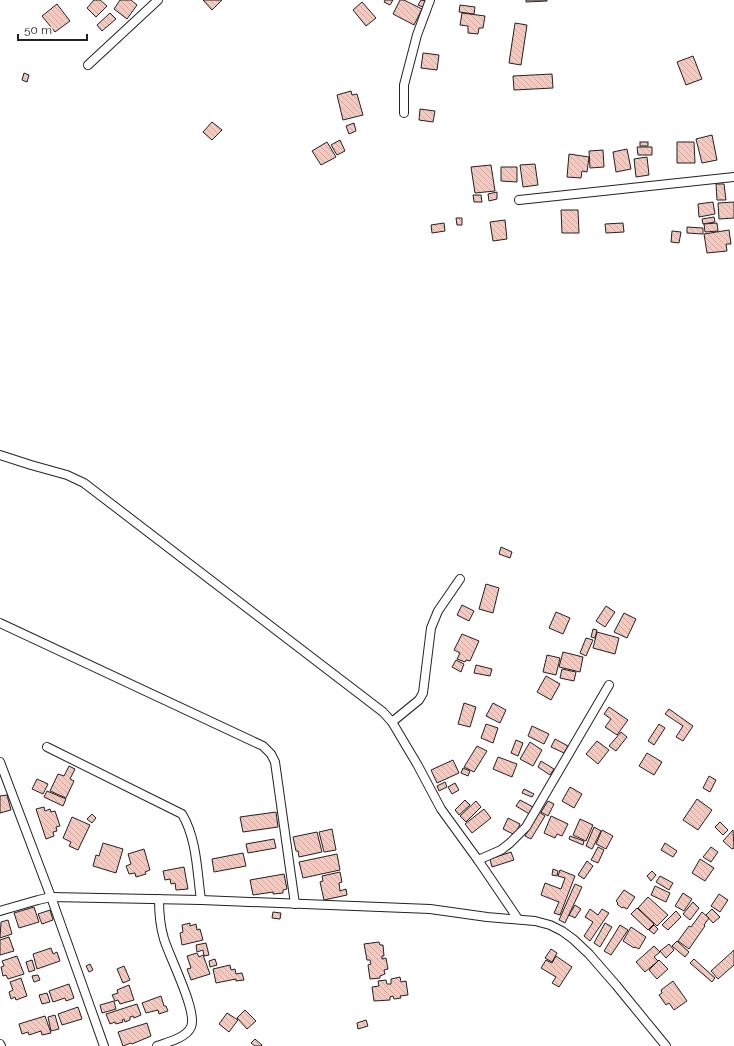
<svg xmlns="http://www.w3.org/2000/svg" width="734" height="1046" font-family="Raleway,sans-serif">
  <defs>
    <pattern id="building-back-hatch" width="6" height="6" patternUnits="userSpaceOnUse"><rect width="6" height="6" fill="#f3c9c0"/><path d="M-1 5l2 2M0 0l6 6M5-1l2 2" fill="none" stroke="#d0aca5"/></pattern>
  </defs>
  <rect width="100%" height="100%" fill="#fff"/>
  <!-- building -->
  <g fill="url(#building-back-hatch)" stroke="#222">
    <polygon points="94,0 100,0 107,6 96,17 87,8"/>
    <polygon points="120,0 131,0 137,5 127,19 114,9"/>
    <polygon points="203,0 222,0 212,10"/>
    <polygon points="385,0 393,0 390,5 384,2"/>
    <polygon points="400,0 404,0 422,9 414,25 393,14"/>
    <polygon points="421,0 426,1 423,7 418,5"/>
    <polygon points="526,0 547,0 547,1 526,2"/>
    <polygon points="362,2 376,18 366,26 353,10"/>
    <polygon points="57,4 70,21 55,32 42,16"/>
    <polygon points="460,5 475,7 474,14 459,12"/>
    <polygon points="110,13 116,19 102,31 97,25"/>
    <polygon points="462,13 485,16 483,28 479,28 478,34 468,33 468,26 460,25"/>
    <polygon points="515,23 527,25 521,65 509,63"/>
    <polygon points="423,53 439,55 437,70 421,68"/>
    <polygon points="693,56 702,79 686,85 677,62"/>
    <polygon points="24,73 29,75 27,82 22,80"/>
    <polygon points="552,74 553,88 514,90 513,76"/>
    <polygon points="351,91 352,95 357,94 363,115 343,120 337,95"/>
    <polygon points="420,109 435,111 433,122 419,120"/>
    <polygon points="212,122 222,130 212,140 203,132"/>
    <polygon points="354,123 356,131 349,134 346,126"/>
    <polygon points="712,135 717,160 702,163 696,139"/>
    <polygon points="340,140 345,151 337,155 331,145"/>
    <polygon points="327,142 336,157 321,165 312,151"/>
    <rect x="640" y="142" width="8" height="4"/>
    <polygon points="677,142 694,142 695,163 677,163"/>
    <polygon points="637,147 652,147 652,155 638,155"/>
    <polygon points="627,149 631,169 616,172 613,152"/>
    <polygon points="603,150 604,167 590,168 589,151"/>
    <polygon points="569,154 589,157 587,172 582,171 581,178 567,177"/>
    <polygon points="647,157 649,175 636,177 634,159"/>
    <polygon points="535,164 538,185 523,187 520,165"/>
    <polygon points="491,165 495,191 475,193 471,167"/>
    <polygon points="501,167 517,167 517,182 501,181"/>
    <polygon points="716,184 724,184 726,200 717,200"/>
    <polygon points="497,192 497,199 489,201 488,194"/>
    <polygon points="473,195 481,195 482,202 474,202"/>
    <polygon points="713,202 715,214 699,217 698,204"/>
    <polygon points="734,202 734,218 719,219 718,203"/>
    <polygon points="561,210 578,210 579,233 562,233"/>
    <polygon points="714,217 715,222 703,224 702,219"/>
    <polygon points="456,218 462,218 462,225 457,225"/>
    <polygon points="505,220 507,239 493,241 490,222"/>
    <polygon points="444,223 445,231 432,233 431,225"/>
    <polygon points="623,223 624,232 606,233 605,224"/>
    <polygon points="717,223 718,231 705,232 704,224"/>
    <polygon points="687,227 703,228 703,234 687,233"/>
    <polygon points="729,230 731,244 726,244 727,251 707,253 704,234"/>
    <polygon points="672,231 681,232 679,243 671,242"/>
    <polygon points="501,547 512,552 510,558 499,554"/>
    <polygon points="486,584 499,588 493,613 479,609"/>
    <polygon points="462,605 474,611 469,621 457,615"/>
    <polygon points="606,606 615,612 605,627 596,621"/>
    <polygon points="556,612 570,618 563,634 549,628"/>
    <polygon points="624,613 636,619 627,638 614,632"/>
    <polygon points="593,629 597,630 595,638 591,637"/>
    <polygon points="597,632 619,638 615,654 593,648"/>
    <polygon points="462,634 479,641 470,661 466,660 465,662 457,659 460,653 454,650"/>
    <polygon points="586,638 593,640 586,656 580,653"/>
    <polygon points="563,652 583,657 580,672 559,667"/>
    <polygon points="547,655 560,658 556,675 543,672"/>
    <polygon points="456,660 464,664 461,672 452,667"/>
    <polygon points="476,665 492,669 490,676 474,673"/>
    <polygon points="562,669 576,672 574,681 560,678"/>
    <polygon points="546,676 560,684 551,700 537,692"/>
    <polygon points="464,703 476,707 470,727 458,724"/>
    <polygon points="493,703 506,710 500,723 486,716"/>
    <polygon points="609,707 628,720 617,735 605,727 611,719 604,714"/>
    <polygon points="669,709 693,726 683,741 676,737 683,726 665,714"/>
    <polygon points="486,724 498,728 493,743 481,738"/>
    <polygon points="659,724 665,728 654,745 648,741"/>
    <polygon points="532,726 549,734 544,744 528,736"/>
    <polygon points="621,732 627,737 616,751 609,746"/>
    <polygon points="555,739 568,746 564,753 551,747"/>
    <polygon points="516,740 523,743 518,756 511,753"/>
    <polygon points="597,741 609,750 598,764 586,754"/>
    <polygon points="530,742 542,750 533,766 520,759"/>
    <polygon points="477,746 487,751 474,772 464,767"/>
    <polygon points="647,753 662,762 654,775 639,766"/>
    <polygon points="498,757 517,764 512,777 493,769"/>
    <polygon points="453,760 459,773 437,783 431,770"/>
    <polygon points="541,761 554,769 550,775 538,767"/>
    <polygon points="69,766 75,769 70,779 74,781 66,798 50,791 58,774 64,776"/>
    <polygon points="463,768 470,771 468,776 461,773"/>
    <polygon points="709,776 716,780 710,792 703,788"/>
    <polygon points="37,779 48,784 43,794 32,789"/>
    <polygon points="445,782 447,787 439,791 437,786"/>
    <polygon points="455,783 459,790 452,794 448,787"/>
    <polygon points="570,787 582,794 574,808 562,801"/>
    <polygon points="524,789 534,794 532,797 522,793"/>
    <polygon points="47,791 66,799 63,806 44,797"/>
    <polygon points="7,795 11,810 0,813 0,796"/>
    <polygon points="697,799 712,810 698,830 683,820"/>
    <polygon points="465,800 470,805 459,815 455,810"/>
    <polygon points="520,800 535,808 531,815 516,806"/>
    <polygon points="476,801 481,807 466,822 460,816"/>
    <polygon points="548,801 554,804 548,816 541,812"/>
    <polygon points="44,807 45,811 50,809 51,812 55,811 60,826 56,827 57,831 53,832 54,836 46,839 36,809"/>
    <polygon points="484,809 491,818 472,833 465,824"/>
    <polygon points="276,812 278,827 243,832 240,817"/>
    <polygon points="539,812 545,816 531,839 525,836"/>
    <polygon points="92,814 96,818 92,823 87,819"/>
    <polygon points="551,816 568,824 562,836 557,834 555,838 544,833"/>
    <polygon points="72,817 90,825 78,850 69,846 71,842 63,838"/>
    <polygon points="508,818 520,824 515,835 503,829"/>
    <polygon points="580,819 593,825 586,841 573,835"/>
    <polygon points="720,822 728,830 723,835 715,827"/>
    <polygon points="594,827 601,831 592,849 586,846"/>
    <polygon points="332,829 336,850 324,852 319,832"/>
    <polygon points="602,830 613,836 606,849 596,844"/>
    <polygon points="733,830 734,848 732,849 723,841"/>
    <polygon points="317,832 322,852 299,857 298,851 296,851 293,837"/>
    <polygon points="570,836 584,841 583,845 569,839"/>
    <polygon points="274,839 276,848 248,853 246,844"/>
    <polygon points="103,843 123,849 116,873 93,866 96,855 99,856"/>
    <polygon points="665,843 677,851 673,857 661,850"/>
    <polygon points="598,847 604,850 598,863 591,860"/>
    <polygon points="711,847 718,852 711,862 703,857"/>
    <polygon points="144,849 150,870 145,872 146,874 136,877 135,873 129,874 126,866 131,864 128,854"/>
    <polygon points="511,852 514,860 492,867 490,859"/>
    <polygon points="243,853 246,866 214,872 212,859"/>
    <polygon points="337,854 340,870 303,878 299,862"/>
    <polygon points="700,859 714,868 705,881 692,873"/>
    <polygon points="587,861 593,866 584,879 578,875"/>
    <polygon points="184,867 188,889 176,890 175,883 171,884 170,879 165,880 163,871"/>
    <polygon points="553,869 558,871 557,876 552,875"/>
    <polygon points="560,870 575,876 560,915 554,913 559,902 541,895 545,883 561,889 565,878 558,876"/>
    <polygon points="652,871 656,875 651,881 647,876"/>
    <polygon points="340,872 342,882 339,883 340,891 346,889 347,895 324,900 320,882 323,881 322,876"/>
    <polygon points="284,874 287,889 283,890 283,893 273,894 273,892 253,895 250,880"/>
    <polygon points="660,876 673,883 669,890 656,882"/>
    <polygon points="575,884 582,887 565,923 559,920"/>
    <polygon points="655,886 670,893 666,902 651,895"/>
    <polygon points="624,890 635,897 627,909 623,907 622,908 617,904 618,903 616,901"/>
    <polygon points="683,893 692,899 684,911 675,906"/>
    <polygon points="719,894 728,900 720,912 711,906"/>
    <polygon points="648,897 668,915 657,926 638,908"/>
    <polygon points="693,902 699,908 690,920 683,914"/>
    <polygon points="575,905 581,909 575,918 569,915"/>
    <polygon points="34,907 39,922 19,928 14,913"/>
    <polygon points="637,908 654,924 648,930 631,914"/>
    <polygon points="590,909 598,915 602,909 609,913 590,941 584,936 593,922 585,917"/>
    <polygon points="712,909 720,917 713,923 706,915"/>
    <polygon points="50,910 53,920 42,924 38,914"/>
    <polygon points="676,911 681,917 668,930 662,925"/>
    <polygon points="273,912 281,913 280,919 272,918"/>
    <polygon points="702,912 709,918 704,925 705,926 689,949 678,941 689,926 691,927"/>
    <polygon points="8,920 12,934 0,938 1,922"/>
    <polygon points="190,923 190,926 196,924 197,930 200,929 203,940 182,945 180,933 183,932 182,925"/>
    <polygon points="605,923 612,927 600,947 594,943"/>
    <polygon points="620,925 628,930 611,955 604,951"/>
    <polygon points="654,925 658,929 654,934 649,930"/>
    <polygon points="631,927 646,937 639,949 635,947 634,948 623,941"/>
    <polygon points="9,937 14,951 0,955 0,940"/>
    <polygon points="677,941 689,952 685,957 672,946"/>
    <polygon points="379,942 380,945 383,945 384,956 382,956 382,959 386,958 388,969 384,970 385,974 380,976 380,978 370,979 368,965 371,964 370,960 367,960 364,944"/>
    <polygon points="206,943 209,955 204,956 203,950 197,952 196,945"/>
    <polygon points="669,944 674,950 666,958 660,951"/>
    <polygon points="654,946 660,952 654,957 658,961 645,972 636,962"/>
    <polygon points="51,948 53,954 57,952 60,961 37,969 33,954"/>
    <polygon points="551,949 557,953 552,962 545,958"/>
    <polygon points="734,950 734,965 718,979 711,971"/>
    <polygon points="197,953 199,957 203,955 210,974 191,980 187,969 191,968 187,956"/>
    <polygon points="17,956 24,974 8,979 6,975 3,976 1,967 4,966 2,961"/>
    <polygon points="556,956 572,967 559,987 552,983 556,977 541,968 546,960 552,963"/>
    <polygon points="215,959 217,965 210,967 209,961"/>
    <polygon points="694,959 715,978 712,982 690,963"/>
    <polygon points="32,960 35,970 29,972 26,962"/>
    <polygon points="659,960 668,969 657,979 649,970"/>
    <polygon points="90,964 93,970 89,972 86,966"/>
    <polygon points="230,965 231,970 235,969 236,974 242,973 244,980 236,981 236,979 216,983 213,969"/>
    <polygon points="124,966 130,980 123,983 117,969"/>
    <polygon points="38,975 40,980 34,982 32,976"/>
    <polygon points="400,977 401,982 406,981 408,995 400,996 401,998 394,999 393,996 390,997 390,1000 374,1001 372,987 379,986 378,981 386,980 387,984 391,984 391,979"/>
    <polygon points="21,978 27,996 16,1000 15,997 11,999 9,992 13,990 10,982"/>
    <polygon points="673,981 687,1001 674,1010 669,1003 666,1005 659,995 662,993 661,990"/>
    <polygon points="69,984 74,998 66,1001 65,998 53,1002 49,991"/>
    <polygon points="129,985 134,1000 120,1004 118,1000 115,1001 112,995 118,993 117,990"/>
    <polygon points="47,993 50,1002 42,1004 39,995"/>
    <polygon points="161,996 164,1006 166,1006 168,1011 159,1014 158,1010 146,1013 142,1003"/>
    <polygon points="114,1001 116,1009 102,1013 100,1005"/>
    <polygon points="137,1004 141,1015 134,1018 133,1016 130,1017 130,1020 125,1022 124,1019 122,1020 123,1022 116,1024 115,1022 110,1024 106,1014"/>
    <polygon points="78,1007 82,1019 62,1025 58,1014"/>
    <polygon points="245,1010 256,1021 247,1029 237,1018"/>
    <polygon points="227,1013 238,1020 229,1032 219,1024"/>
    <polygon points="55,1015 59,1029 51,1031 48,1017"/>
    <polygon points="45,1016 51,1033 42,1035 41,1031 29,1035 28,1032 22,1034 19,1024"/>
    <polygon points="366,1020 368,1026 358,1029 357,1023"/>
    <polygon points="147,1023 151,1036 132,1044 131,1043 123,1046 118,1032"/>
    <polygon points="255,1039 262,1045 261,1046 255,1046 251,1043"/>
  </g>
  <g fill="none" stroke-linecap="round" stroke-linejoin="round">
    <defs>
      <g id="street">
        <polyline points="88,65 158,0"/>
        <polyline points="404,113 404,85 417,35 430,0"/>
        <polyline points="519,200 734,177"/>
        <polyline points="0,455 31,465 67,475 84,483 383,712 392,722 417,764 441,809 478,860 518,919"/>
        <polyline points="0,623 263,746 271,754 275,762 295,904"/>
        <polyline points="392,722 419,700 423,693 431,628 438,611 460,579"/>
        <path d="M47,747L182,814C197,839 197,872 201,900"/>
        <polyline points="0,762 51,897 104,1046"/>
        <polyline points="478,860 501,850 510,843 526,827 609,685"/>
        <polyline points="0,911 38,900 51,897 201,900 430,909 487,917 535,921 550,925 562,931 573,939 589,954 616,985 666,1046"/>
        <polyline points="0,1044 1,1046"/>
        <path d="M157,1046C168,1042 186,1038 191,1027C198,1012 169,956 164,939C160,926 159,913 159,899"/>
      </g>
    </defs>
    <!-- street casing -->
    <use href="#street" stroke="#222" stroke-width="10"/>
    <!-- street -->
    <use href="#street" stroke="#fff" stroke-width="8"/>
  </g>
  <!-- scale -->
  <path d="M18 34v6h69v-6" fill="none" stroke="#222222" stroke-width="2"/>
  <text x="24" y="34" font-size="12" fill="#222222" stroke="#ffffff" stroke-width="3" paint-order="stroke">50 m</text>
</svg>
